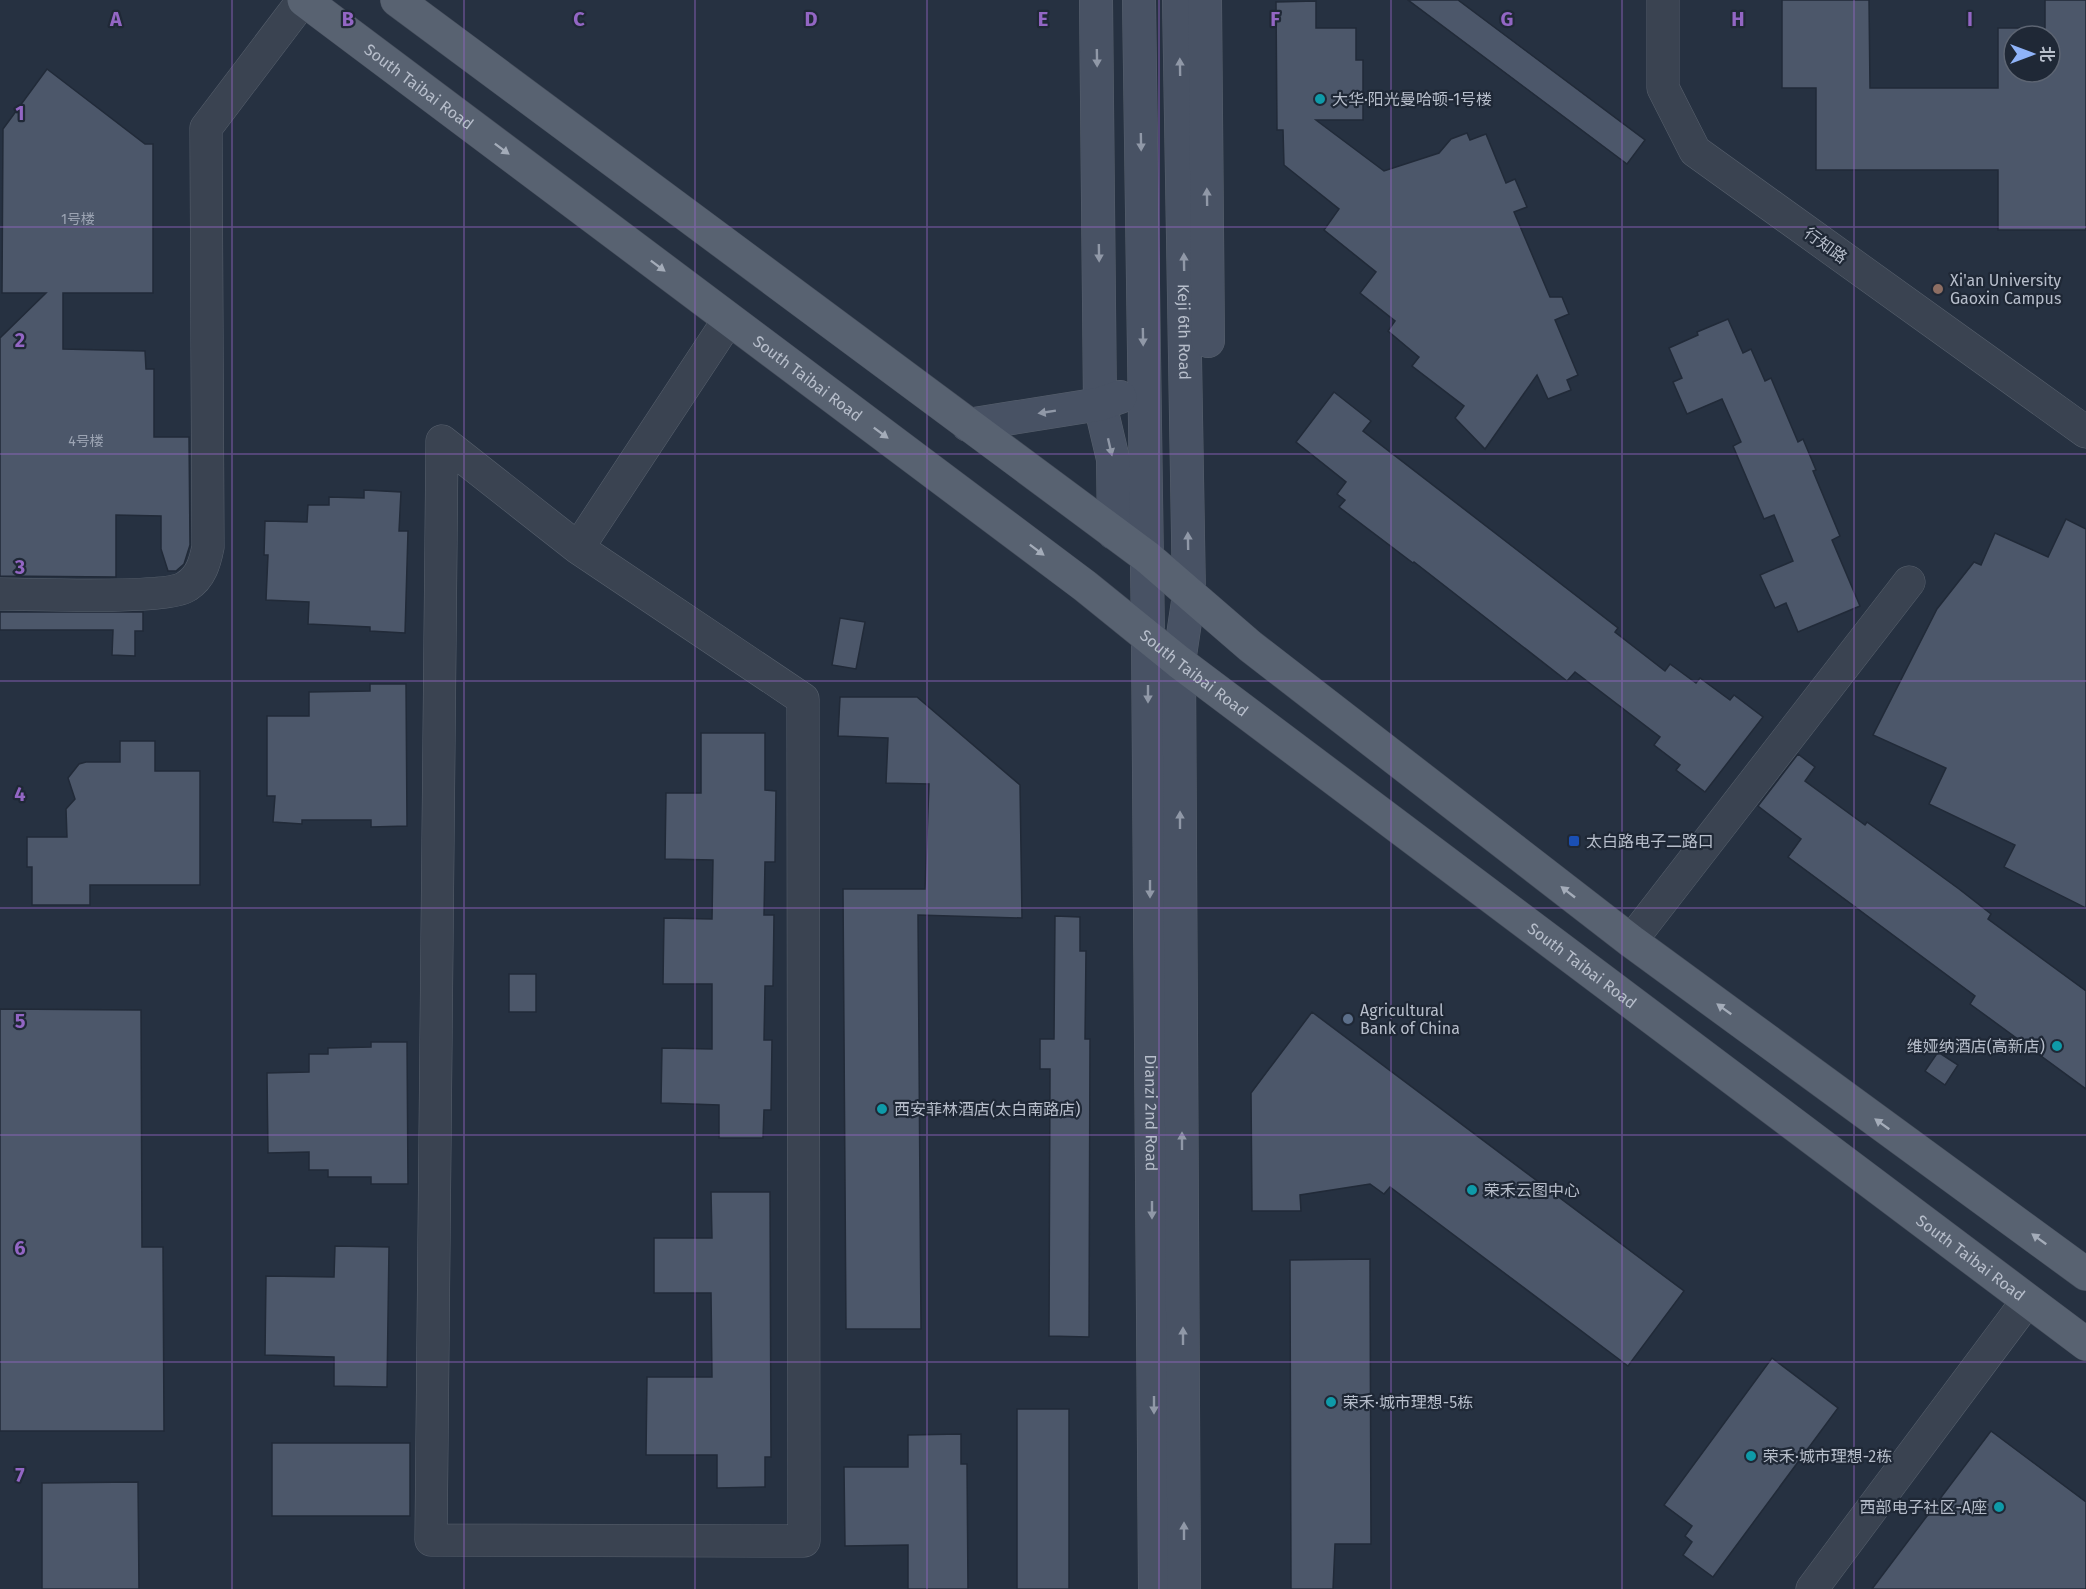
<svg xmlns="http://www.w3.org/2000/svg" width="2086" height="1589" font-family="'Fira Sans','Noto Sans SC',sans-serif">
  <rect width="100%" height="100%" fill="#263141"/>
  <!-- building -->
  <g fill="#4c576a" stroke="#212a38" stroke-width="1.5" fill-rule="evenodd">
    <polygon points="1408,0 1458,0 1645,140 1627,164"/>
    <path d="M1782,0H1869L1870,88H1998V28H2045V0H2086V230H1998V170H1816V88H1782ZM2014,36H2050V72H2014Z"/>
    <polygon points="1316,1 1316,28 1356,28 1356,60 1363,60 1363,120 1316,120 1384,171 1439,153 1451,139 1467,133 1470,140 1486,134 1506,183 1515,179 1527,207 1514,212 1550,297 1562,297 1569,314 1555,320 1578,375 1567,380 1571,390 1548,399 1537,375 1485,449 1455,418 1464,406 1412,366 1419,357 1388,331 1395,321 1360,293 1376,272 1324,230 1339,209 1284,165 1283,130 1277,130 1276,2"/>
    <polygon points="47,69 145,144 153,144 153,293 63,293 63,349 145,351 146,369 154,369 154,437 189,437 190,545 184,564 176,571 168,571 161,549 161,516 116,515 116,577 0,576 0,338 46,293 2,293 3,129"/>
    <polygon points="1728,319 1743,353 1751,349 1765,381 1771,378 1798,442 1803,439 1816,470 1813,471 1840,536 1832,540 1860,606 1798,632 1786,603 1775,608 1760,575 1793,561 1774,515 1764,519 1733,446 1741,442 1722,399 1687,414 1673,382 1682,378 1669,348 1698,335 1697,332"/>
    <polygon points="1334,392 1371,421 1363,431 1618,628 1615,632 1665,671 1670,664 1696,683 1700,678 1730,700 1734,695 1763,717 1705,792 1676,770 1680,765 1654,745 1660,737 1575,672 1567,681 1414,562 1413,563 1339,507 1345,500 1337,494 1346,482 1296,442"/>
    <polygon points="364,490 401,492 399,531 408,531 405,633 370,631 370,627 308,624 309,602 266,600 268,555 264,555 265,521 307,522 308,505 329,505 329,497 364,498"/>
    <polygon points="2066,519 2086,529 2086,908 2004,867 2015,845 1929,804 1946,768 1873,735 1937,609 1974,562 1981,565 1995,533 2048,557"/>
    <polygon points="0,612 143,612 143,631 135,631 135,656 112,655 113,630 0,630"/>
    <polygon points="840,618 865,622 856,669 832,665"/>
    <polygon points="370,684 406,684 407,826 371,827 371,820 302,820 302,824 273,822 275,796 267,796 267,716 309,716 309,692 370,691"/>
    <polygon points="840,697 917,697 1020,785 1022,918 918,915 921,1329 846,1329 843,889 925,889 929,784 886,783 888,738 838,736"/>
    <polygon points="701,733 765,733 765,790 776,791 775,862 765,862 764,915 774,915 773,986 765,986 764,1040 772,1040 771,1110 764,1110 763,1138 719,1138 719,1105 661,1103 662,1048 712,1049 712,984 663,984 664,918 712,919 713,860 665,859 666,793 701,793"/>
    <polygon points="120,741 155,741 155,771 200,771 200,885 90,885 90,905 32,905 32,867 27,867 27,837 67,837 66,809 75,799 68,778 79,764 86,762 120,762"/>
    <polygon points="1798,754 1815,767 1805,781 1865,825 1867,822 1959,889 1991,914 1988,919 2086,991 2086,1089 1970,1004 1975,996 1788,857 1801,839 1758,806"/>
    <polygon points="1055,916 1080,917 1080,951 1086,951 1085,1039 1090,1039 1089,1337 1049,1336 1050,1069 1040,1069 1040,1039 1054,1039"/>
    <rect x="509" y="974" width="27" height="38"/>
    <polygon points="0,1009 141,1010 142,1247 163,1247 164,1431 0,1431"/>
    <polygon points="1312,1012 1684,1291 1628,1366 1390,1187 1384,1194 1370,1184 1300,1195 1301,1211 1252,1211 1251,1093"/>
    <polygon points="371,1042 407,1042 408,1184 371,1184 371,1177 328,1177 328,1170 309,1170 309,1152 268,1153 267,1073 309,1072 309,1054 328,1054 328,1048 371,1047"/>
    <polygon points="1938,1052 1958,1065 1945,1085 1925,1071"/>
    <polygon points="711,1192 770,1192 771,1457 765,1457 765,1487 717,1488 717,1455 646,1455 647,1377 712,1377 711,1293 654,1293 654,1238 712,1238"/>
    <polygon points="335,1246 389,1247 387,1387 334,1386 334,1357 265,1355 266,1276 334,1277"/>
    <polygon points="1370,1259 1371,1544 1335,1544 1333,1589 1291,1589 1290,1260"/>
    <polygon points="1772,1358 1838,1408 1713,1577 1683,1555 1692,1542 1685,1536 1692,1526 1664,1505"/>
    <rect x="1017" y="1409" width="52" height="180"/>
    <polygon points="1991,1431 2086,1502 2086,1589 1872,1589"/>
    <polygon points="961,1434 961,1464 967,1464 968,1589 908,1589 908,1545 845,1546 844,1467 908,1467 908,1435"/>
    <rect x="272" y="1443" width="138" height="73"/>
    <polygon points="138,1482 139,1589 42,1589 42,1483"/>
  </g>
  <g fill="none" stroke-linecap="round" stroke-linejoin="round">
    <defs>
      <g id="street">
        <polyline points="1663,0 1663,88 1695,151 2086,432"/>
        <polyline points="578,548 442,441 431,1540 804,1541 803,699 578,548 729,319"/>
        <path d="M0,594C31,594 168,600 187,586C201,577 205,562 208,547L206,128L303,0"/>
        <polyline points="1631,941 1909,582"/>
        <polyline points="1812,1589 2027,1301"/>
      </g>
      <g id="secondary">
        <polyline points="1096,0 1100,404 1113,459 1114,533"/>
        <path id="s1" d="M1139,0L1148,636L1155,1589"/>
        <path id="s2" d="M1179,0L1189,595L1179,662L1184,1589"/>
        <polyline points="1205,0 1208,341"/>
        <polyline points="968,425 1100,404 1120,397"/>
      </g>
      <g id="primary">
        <path id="s3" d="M304,0L1085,586L1179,662L2086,1344"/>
        <polyline points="397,0 1147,557 1250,646 1631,941 2086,1274"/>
      </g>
    </defs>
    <!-- street casing -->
    <use href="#street" stroke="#58616e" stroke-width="33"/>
    <!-- secondary casing -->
    <use href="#secondary" stroke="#58616e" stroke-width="34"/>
    <!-- primary casing -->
    <use href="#primary" stroke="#444c5a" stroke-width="34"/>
    <!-- street -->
    <use href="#street" stroke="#3a4351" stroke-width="32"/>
    <!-- secondary -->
    <use href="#secondary" stroke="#485264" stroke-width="33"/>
    <!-- primary -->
    <use href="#primary" stroke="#586271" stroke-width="33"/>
  </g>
  <!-- one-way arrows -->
  <defs><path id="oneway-solid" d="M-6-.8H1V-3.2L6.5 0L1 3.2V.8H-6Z" transform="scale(1.5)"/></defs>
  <g fill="#9098a7">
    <use href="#oneway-solid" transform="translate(1097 58) rotate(89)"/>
    <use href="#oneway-solid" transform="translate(1180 67) rotate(-91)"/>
    <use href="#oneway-solid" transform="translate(1141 142) rotate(89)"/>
    <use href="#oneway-solid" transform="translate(1207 197) rotate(-91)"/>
    <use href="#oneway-solid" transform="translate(1099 253) rotate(89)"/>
    <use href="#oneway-solid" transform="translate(1184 262) rotate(-91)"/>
    <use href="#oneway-solid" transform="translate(1143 337) rotate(89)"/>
    <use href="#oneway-solid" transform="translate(1047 412) rotate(171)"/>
    <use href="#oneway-solid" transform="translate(1110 447) rotate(77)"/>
    <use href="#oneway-solid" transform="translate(1188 541) rotate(-91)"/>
    <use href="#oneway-solid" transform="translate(1148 694) rotate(90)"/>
    <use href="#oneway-solid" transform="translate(1180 820) rotate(-90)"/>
    <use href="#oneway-solid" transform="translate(1150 889) rotate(90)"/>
    <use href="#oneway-solid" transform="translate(1182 1141) rotate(-90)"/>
    <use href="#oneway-solid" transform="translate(1152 1210) rotate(90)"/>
    <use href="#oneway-solid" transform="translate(1183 1336) rotate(-90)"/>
    <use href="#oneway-solid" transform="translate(1154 1405) rotate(90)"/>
    <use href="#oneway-solid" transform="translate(1184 1531) rotate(-90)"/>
  </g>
  <g fill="#a4acb9">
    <use href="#oneway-solid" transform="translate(502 149) rotate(37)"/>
    <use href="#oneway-solid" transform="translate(658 266) rotate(37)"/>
    <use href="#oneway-solid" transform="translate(881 433) rotate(37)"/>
    <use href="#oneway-solid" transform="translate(1037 550) rotate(37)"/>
    <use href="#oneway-solid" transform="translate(1568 892) rotate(-142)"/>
    <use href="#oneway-solid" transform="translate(1724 1009) rotate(-144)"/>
    <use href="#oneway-solid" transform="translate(1882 1124) rotate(-144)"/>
    <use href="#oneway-solid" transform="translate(2039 1239) rotate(-144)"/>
  </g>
  <!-- grid -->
  <path fill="none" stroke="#9366c4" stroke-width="1.5" stroke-opacity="0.55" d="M232,0V1589M464,0V1589M695,0V1589M927,0V1589M1159,0V1589M1391,0V1589M1622,0V1589M1854,0V1589M0,227H2086M0,454H2086M0,681H2086M0,908H2086M0,1135H2086M0,1362H2086"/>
  <!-- markers -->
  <g fill="#0f9aa8" stroke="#1f2836" stroke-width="2">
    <circle cx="1320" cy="99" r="6"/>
    <circle cx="2057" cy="1046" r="6"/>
    <circle cx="882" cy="1109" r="6"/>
    <circle cx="1472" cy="1190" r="6"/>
    <circle cx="1331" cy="1402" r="6"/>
    <circle cx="1751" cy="1456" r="6"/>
    <circle cx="1999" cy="1507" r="6"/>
  </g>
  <circle fill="#8d6e63" stroke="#1f2836" stroke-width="2" cx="1938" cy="289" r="6"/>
  <rect fill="#1a4fb4" stroke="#1f2836" stroke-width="2" x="1568" y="835" width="12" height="12" rx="3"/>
  <circle fill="#5c6f8a" stroke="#1f2836" stroke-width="2" cx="1348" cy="1019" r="6"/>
  <g text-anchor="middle" stroke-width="4.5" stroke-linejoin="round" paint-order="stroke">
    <!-- number labels -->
    <g font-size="14" fill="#9ca4b3">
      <text x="78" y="224">1号楼</text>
      <text x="86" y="446">4号楼</text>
    </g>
    <!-- street labels -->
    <g font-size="16" fill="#b7becb" stroke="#1f2836">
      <text dy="6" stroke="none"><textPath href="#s3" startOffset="144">South Taibai Road</textPath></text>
      <text transform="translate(1826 245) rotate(36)" y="6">行知路</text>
      <text dy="6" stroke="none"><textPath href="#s2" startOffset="332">Keji 6th Road</textPath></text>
      <text dy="6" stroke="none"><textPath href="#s3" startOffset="630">South Taibai Road</textPath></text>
      <text dy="6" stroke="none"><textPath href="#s3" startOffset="1116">South Taibai Road</textPath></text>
      <text dy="6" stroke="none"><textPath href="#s3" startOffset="1602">South Taibai Road</textPath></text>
      <text dy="6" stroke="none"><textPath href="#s1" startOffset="1113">Dianzi 2nd Road</textPath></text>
      <text dy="6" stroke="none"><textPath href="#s3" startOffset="2088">South Taibai Road</textPath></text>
    </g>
    <!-- poi labels -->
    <g font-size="16" fill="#b7becb" stroke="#1f2836" text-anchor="start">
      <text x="1332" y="105">大华·阳光曼哈顿-1号楼</text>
      <text x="1950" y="286">Xi'an University<tspan x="1950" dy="18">Gaoxin Campus</tspan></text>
      <text x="1586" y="847">太白路电子二路口</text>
      <text x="1360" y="1016">Agricultural<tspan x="1360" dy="18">Bank of China</tspan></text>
      <text x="2045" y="1052" text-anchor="end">维娅纳酒店(高新店)</text>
      <text x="894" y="1115">西安菲林酒店(太白南路店)</text>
      <text x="1484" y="1196">荣禾云图中心</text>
      <text x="1343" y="1408">荣禾·城市理想-5栋</text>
      <text x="1763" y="1462">荣禾·城市理想-2栋</text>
      <text x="1987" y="1513" text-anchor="end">西部电子社区-A座</text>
    </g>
  </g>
  <g font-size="20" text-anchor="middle" font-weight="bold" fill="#9366c4" stroke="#1f2836" stroke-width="4.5" stroke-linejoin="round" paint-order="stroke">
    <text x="116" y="26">A</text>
    <text x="348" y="26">B</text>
    <text x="579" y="26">C</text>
    <text x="811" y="26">D</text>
    <text x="1043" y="26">E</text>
    <text x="1275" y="26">F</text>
    <text x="1507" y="26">G</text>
    <text x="1738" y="26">H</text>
    <text x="1970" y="26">I</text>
    <text x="20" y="120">1</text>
    <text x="20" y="347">2</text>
    <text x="20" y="574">3</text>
    <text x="20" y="801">4</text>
    <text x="20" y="1028">5</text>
    <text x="20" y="1255">6</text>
    <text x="20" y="1482">7</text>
  </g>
  <!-- north arrow -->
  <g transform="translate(2032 54) rotate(90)"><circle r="28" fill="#1f2836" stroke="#5c6472" stroke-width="1.5"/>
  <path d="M0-4.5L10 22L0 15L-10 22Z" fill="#8fb3f8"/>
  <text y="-9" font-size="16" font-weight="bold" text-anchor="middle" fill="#b7becb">北</text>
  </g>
</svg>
